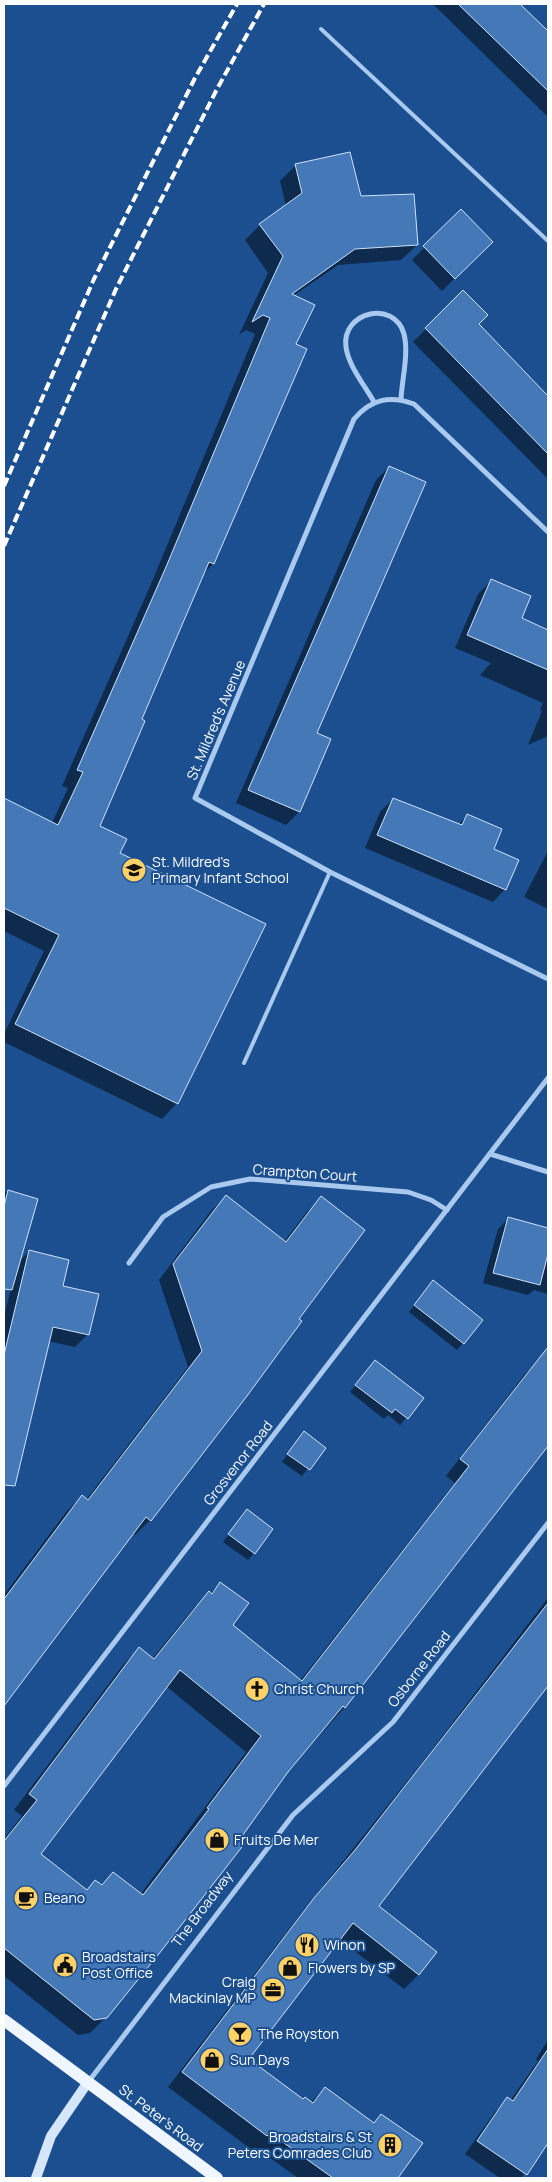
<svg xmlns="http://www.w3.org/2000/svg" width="552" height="2182" font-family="Manrope,sans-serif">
  <rect width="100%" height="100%" fill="#1b4f8f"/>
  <!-- shadow -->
  <g fill="#0007" fill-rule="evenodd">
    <polygon points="433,4 517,4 548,35 548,117"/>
    <polygon points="296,165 360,198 417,245 401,260 338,265 293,296 295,345 306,349 213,564 203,574 140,720 99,827 118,854 177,1103 162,1119 4,1042 4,1034 44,951 4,931 4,809 10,802 52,823 68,788 62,786 151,584 255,334 246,330 239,335 268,273 245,240 260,225 286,206 280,181"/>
    <polygon points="461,211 491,242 442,291 412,260"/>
    <polygon points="463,292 477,324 548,398 548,479 413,342"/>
    <polygon points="389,467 425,482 315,734 330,740 299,812 286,825 236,803 376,480"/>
    <polygon points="491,581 520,619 548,632 548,736 528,745 542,711 540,710 543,703 480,675 491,663 455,648 478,594"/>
    <polygon points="393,799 458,825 467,816 492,849 505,889 493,902 365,848 380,812"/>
    <polygon points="548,851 548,909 524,897"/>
    <polygon points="4,1191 36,1200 19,1262 29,1251 61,1286 88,1334 75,1347 48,1341 9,1465 4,1464 4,1317 15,1271 4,1282"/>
    <polygon points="226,1197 284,1242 306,1213 321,1198 150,1520 135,1535 133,1533 4,1704 4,1595 67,1511 82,1496 86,1500 188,1367 159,1280 211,1211"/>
    <polygon points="509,1218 548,1229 548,1294 534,1290 528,1295 483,1283 498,1229"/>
    <polygon points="427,1289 463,1343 457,1350 409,1312"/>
    <path d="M541,1358L548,1364V1445L344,1708L287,1772L106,2017L90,2033L78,2035L4,1976V1839L22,1816L14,1810L123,1665L139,1649L152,1659L193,1609L220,1584L231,1625L300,1681L455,1483L446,1476L525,1374ZM166,1686L246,1752L140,1895L113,1873L101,1885L95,1881L86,1891L39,1854Z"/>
    <polygon points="375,1361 423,1398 400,1425 388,1415 384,1419 350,1392"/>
    <polygon points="304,1433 324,1448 302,1476 282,1462"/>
    <polygon points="247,1511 254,1553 248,1560 223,1542"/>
    <polygon points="548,1598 548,1682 377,1906 419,1974 404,1989 339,1939 248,2059 302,2101 310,2103 325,2088 372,2124 381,2115 421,2143 397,2178 298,2178 255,2147 252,2150 168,2087 300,1915 421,1764"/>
    <polygon points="548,2040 548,2142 521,2178 500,2178 465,2154 495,2112 508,2099 510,2101 538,2061 536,2059"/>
  </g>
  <!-- building -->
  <g fill="#4478b7" stroke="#cfe3fa" fill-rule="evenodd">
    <polygon points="458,4 520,4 548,31 548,91"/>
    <polygon points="350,152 361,196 414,194 418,245 355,249 292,294 315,305 296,344 307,349 214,564 209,562 176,639 142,719 145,721 100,826 127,839 120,853 266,924 178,1104 15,1024 59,935 4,908 4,798 58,825 83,772 77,770 166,567 270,318 263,315 252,322 283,256 259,224 302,193 295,164"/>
    <polygon points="461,209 493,242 455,279 423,246"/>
    <polygon points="463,290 488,315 479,324 548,396 548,454 425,328"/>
    <polygon points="389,466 426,482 317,733 331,739 300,812 248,790"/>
    <polygon points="491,579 531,596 522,618 548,630 548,670 467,635"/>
    <polygon points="393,798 462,825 467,814 502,829 494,849 519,860 506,890 377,835"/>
    <polygon points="8,1190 38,1199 12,1290 4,1289 4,1206"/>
    <polygon points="226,1195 286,1242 321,1196 365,1230 299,1319 302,1321 247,1396 151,1521 146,1517 4,1706 4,1599 82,1495 88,1500 202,1351 173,1264"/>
    <polygon points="508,1217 548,1228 548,1254 540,1285 493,1273"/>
    <polygon points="29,1250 69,1260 63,1286 99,1294 89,1335 53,1327 15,1486 4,1485 4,1355"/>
    <polygon points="433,1280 483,1320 464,1344 414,1305"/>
    <path d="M548,1347V1446L345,1708L343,1706L288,1772L240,1839L245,1843L162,1950L107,2018L94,2020L4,1948V1841L37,1800L29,1794L139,1647L154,1659L209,1591L212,1594L220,1582L249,1603L233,1625L302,1681L469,1466L460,1459ZM180,1670L261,1736L207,1808L209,1809L143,1895L113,1872L102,1885L95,1880L87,1890L41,1854Z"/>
    <polygon points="375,1360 424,1398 408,1419 395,1409 392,1413 355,1385"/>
    <polygon points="304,1431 326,1448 310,1470 287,1454"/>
    <polygon points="247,1509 273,1529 255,1554 228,1534"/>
    <polygon points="548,1603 548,1686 379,1906 437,1952 419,1975 353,1923 249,2059 303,2099 305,2097 313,2103 325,2087 374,2123 381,2114 423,2143 398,2178 333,2178 270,2133 267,2136 182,2072 314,1898 355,1850"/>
    <polygon points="548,2049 548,2143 527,2175 477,2141 507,2097 513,2101"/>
  </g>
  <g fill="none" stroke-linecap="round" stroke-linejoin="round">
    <!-- lane -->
    <g stroke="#a9c9ee" stroke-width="4">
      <polyline points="321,29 548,241"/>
      <polyline points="244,1063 330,872"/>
    </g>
    <!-- street -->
    <g stroke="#a9c9ee" stroke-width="5">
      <path d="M374,402C365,386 348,365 346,347C341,312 394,299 404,334C409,353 402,379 401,399"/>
      <path d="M548,532L414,404C390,395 371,399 354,419L195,798L330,872L548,979"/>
      <polyline points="490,1154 548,1172"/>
      <polyline points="129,1263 163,1217 211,1187 250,1179 408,1192 431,1200 447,1210"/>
      <polyline points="4,1786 548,1078"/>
      <polyline points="89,2081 293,1815 393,1722 548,1523"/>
    </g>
    <!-- secondary -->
    <polyline stroke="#d6e6fa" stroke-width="10" points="36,2178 51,2136 88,2082"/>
    <!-- primary -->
    <polyline stroke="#f0f6ff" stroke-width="12" points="4,2020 217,2178"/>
    <!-- rail -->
    <g stroke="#fff" stroke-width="4" stroke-dasharray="9 4" stroke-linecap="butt">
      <polyline points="4,486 94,279 195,78 237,4"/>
      <polyline points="4,546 116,289 217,89 264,4"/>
    </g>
  </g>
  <!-- icons -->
  <defs>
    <symbol id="school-disc" viewBox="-11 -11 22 22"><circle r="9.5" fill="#ffd166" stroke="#1b4f8f"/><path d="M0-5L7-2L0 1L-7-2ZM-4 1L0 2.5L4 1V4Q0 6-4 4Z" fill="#111"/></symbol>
    <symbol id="church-disc" viewBox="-11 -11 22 22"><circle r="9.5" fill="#ffd166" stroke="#1b4f8f"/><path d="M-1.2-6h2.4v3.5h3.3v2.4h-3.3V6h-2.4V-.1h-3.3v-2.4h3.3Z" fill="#111"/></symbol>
    <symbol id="shop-disc" viewBox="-11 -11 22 22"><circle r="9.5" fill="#ffd166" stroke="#1b4f8f"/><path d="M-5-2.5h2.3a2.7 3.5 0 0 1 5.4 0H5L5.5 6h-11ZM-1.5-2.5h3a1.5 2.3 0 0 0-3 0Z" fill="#111"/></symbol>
    <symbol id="cafe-disc" viewBox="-11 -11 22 22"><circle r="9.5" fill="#ffd166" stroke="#1b4f8f"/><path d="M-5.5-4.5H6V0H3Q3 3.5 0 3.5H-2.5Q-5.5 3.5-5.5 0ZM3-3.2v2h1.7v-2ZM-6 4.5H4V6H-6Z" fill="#111"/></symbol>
    <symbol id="restaurant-disc" viewBox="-11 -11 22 22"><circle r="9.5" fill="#ffd166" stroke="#1b4f8f"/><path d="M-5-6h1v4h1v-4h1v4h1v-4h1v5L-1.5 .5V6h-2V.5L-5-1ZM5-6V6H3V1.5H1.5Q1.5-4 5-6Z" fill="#111"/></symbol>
    <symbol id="civic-disc" viewBox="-11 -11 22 22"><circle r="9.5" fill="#ffd166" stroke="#1b4f8f"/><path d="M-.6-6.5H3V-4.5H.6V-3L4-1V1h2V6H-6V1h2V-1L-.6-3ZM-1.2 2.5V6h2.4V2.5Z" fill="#111"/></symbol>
    <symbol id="office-disc" viewBox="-11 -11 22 22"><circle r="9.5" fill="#ffd166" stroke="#1b4f8f"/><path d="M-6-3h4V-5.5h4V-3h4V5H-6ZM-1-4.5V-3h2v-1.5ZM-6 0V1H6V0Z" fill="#111"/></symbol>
    <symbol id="bar-disc" viewBox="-11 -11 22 22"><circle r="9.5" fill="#ffd166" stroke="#1b4f8f"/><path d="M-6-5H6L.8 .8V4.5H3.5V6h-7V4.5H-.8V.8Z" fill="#111"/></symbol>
    <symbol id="building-disc" viewBox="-11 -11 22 22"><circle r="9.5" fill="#ffd166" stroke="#1b4f8f"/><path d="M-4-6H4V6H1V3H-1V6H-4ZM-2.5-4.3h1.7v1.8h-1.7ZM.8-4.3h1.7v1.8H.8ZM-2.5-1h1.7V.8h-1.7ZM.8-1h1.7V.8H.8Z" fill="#111"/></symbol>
  </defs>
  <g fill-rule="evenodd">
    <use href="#school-disc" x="120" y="856" width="28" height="28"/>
    <use href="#church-disc" x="243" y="1675" width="28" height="28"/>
    <use href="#shop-disc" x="203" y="1826" width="28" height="28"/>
    <use href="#cafe-disc" x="12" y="1884" width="28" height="28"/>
    <use href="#restaurant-disc" x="293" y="1931" width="28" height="28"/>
    <use href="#civic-disc" x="51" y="1951" width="28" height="28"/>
    <use href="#shop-disc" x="276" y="1954" width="28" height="28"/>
    <use href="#office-disc" x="259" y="1976" width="28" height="28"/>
    <use href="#bar-disc" x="226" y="2020" width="28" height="28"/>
    <use href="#shop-disc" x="198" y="2046" width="28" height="28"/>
    <use href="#building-disc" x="376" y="2131" width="28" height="28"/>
  </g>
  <g text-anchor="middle" stroke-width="4" stroke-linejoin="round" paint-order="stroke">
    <!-- street labels -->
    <g font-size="14" fill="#fff" stroke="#1b4f8f">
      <text transform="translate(216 720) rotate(-67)" y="5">St. Mildred's Avenue</text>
      <text transform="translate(305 1173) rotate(4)" y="5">Crampton Court</text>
      <text transform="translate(238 1463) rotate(-52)" y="5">Grosvenor Road</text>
      <text transform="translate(419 1669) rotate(-52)" y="5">Osborne Road</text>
      <text transform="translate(202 1909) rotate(-53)" y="5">The Broadway</text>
      <text transform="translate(161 2118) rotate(37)" y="5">St. Peter's Road</text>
    </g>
    <!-- poi labels -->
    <g font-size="14" fill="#fff" stroke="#1b4f8f" text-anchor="start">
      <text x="152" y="867">St. Mildred's<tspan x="152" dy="16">Primary Infant School</tspan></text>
      <text x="274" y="1694">Christ Church</text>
      <text x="234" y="1845">Fruits De Mer</text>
      <text x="44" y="1903">Beano</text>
      <text x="324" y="1950">Winon</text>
      <text x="82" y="1962">Broadstairs<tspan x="82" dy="16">Post Office</tspan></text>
      <text x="308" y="1973">Flowers by SP</text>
      <text x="256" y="1987" text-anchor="end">Craig<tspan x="256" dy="16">Mackinlay MP</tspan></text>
      <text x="258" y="2039">The Royston</text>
      <text x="230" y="2065">Sun Days</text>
      <text x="372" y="2142" text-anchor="end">Broadstairs &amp; St<tspan x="372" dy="16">Peters Comrades Club</tspan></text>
    </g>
  </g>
  <!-- border -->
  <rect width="552" height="2182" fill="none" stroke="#ffffff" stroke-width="10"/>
</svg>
